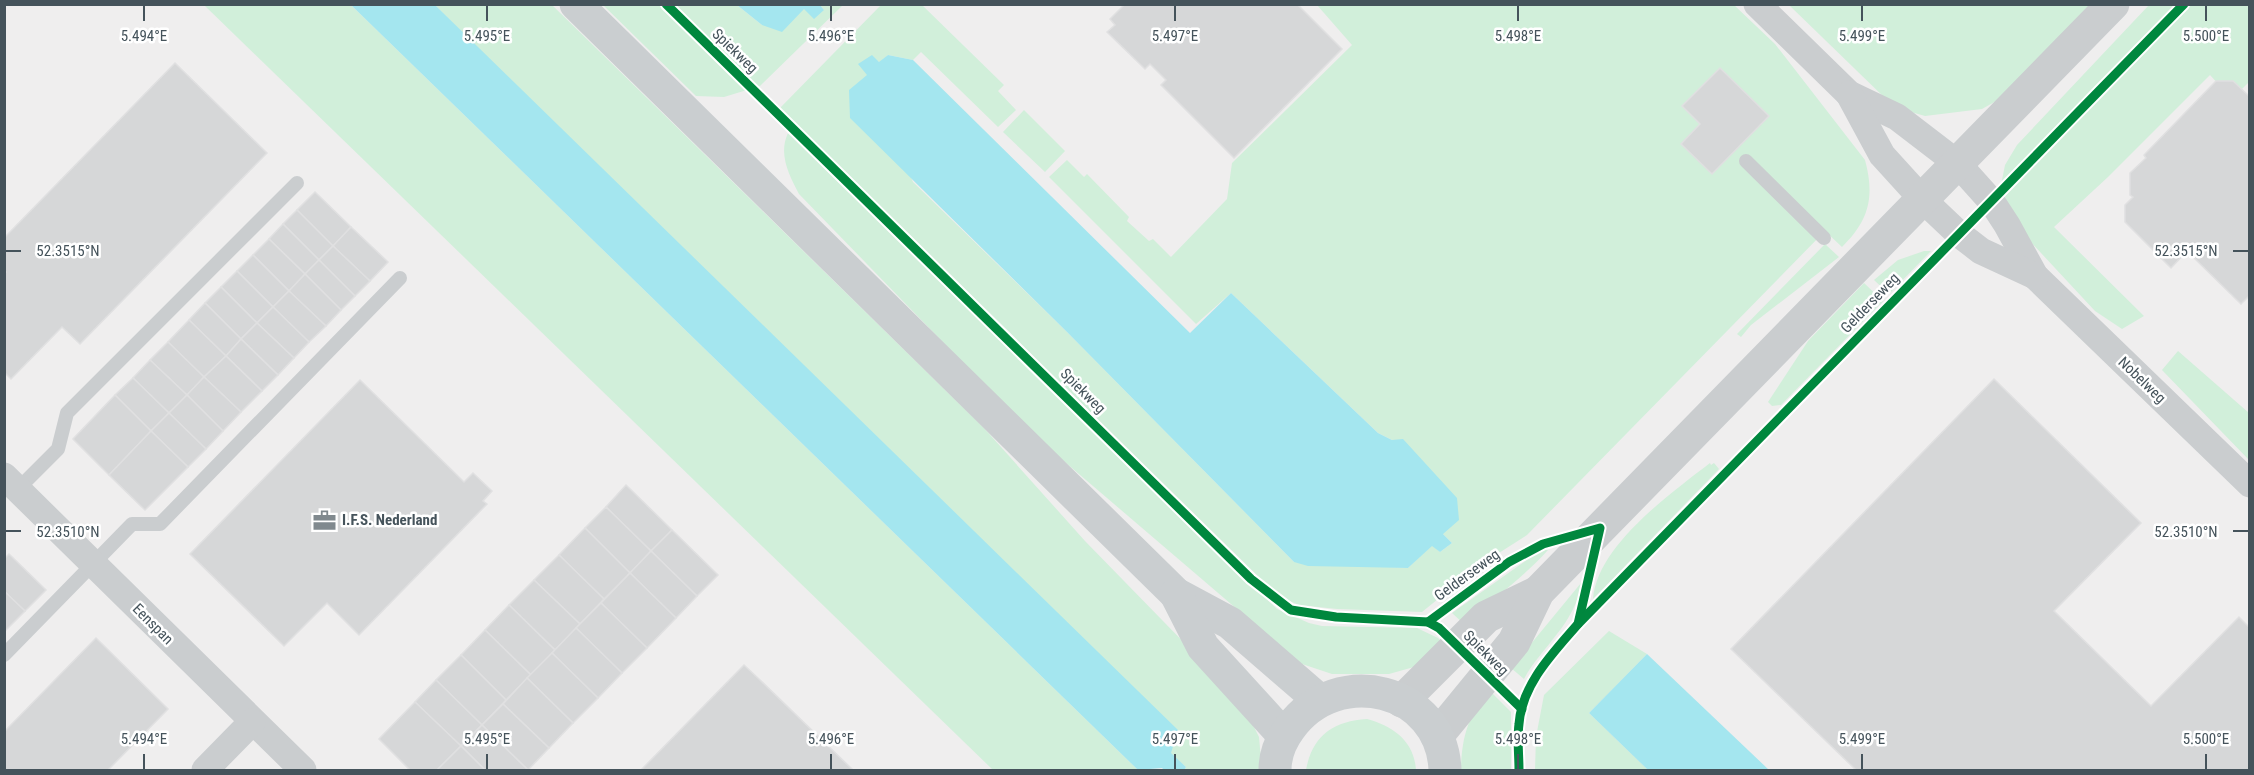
<svg xmlns="http://www.w3.org/2000/svg" width="2254" height="775" font-family="'Roboto Condensed',sans-serif">
  <rect width="100%" height="100%" fill="#efeeee"/>
  <!-- green -->
  <g fill="#d1efda">
    <polygon points="204,5 351,5 1138,770 993,770"/>
    <polygon points="435,5 552,5 983,427 1085,541 1241,701 1259,737 1262,770 1184,770 1186,767 1171,754"/>
    <polygon points="603,5 737,5 762,25 804,8 824,10 820,5 843,5 760,86 724,97 696,96"/>
    <path d="M881,5H922L1004,85L998,91L1016,110L998,127L921,52L913,60L888,55L880,62L866,60L859,64L867,74L913,182L1067,332L1294,562L1408,568L1432,545L1440,552L1452,543L1443,534L1392,440L1378,433L1231,293L1196,324L1049,177L1067,160L1084,177L1087,174L1129,217L1127,221L1149,241L1153,239L1171,257L1227,199L1232,163L1352,45L1317,5H1734L1775,44L1865,160C1875,197 1869,220 1842,247L1825,231L1527,535L1480,565L1422,612L1337,609L1299,605L1285,599L1262,580L780,108Z"/>
    <polygon points="1789,5 2095,5 2005,96 1982,109 1925,116 1904,110 1889,102"/>
    <polygon points="2149,5 2249,5 2249,82 2232,99 2210,75 2108,177 2054,227 2144,316 2122,329 2095,311 2014,224 2001,185 2005,165 2017,145"/>
    <polygon points="1024,110 1065,151 1045,172 1003,132"/>
    <path d="M788,133L1277,609L1309,623L1322,626L1417,628L1438,638L1445,645L1421,665L1389,674H1332L1296,662L1238,610L1031,433L799,194C789,175 778,154 788,133Z"/>
    <polygon points="1825,244 1839,257 1751,325 1741,337 1737,334"/>
    <polygon points="1924,251 1931,251 1889,294 1874,280 1898,260"/>
    <polygon points="1864,283 1883,301 1781,405 1772,406 1768,402 1808,341"/>
    <polygon points="2178,351 2249,413 2249,460 2162,370"/>
    <path d="M1710,463L1711,465L1714,463L1719,469L1593,599C1597,546 1670,494 1710,463Z"/>
    <path d="M1542,549L1548,550C1523,578 1492,599 1465,625L1452,613Z"/>
    <path d="M1581,583L1583,585C1577,602 1569,620 1557,634C1545,650 1533,662 1524,679L1511,668Z"/>
    <polygon points="1609,631 1647,654 1589,713 1648,770 1535,770 1536,737 1544,695"/>
    <path d="M1490,691L1511,712V770H1461C1461,741 1468,712 1490,691Z"/>
    <path d="M1367,719C1393,726 1414,741 1416,770H1306C1312,736 1333,721 1367,719Z"/>
  </g>
  <!-- water -->
  <g fill="#a4e6ef">
    <polygon points="351,5 435,5 1178,730 1171,753 1186,767 1184,770 1164,770 1162,768 1138,770"/>
    <polygon points="737,5 820,5 824,10 814,19 804,9 782,32 762,25"/>
    <polygon points="872,55 879,62 888,55 913,60 1190,333 1231,293 1378,433 1392,440 1403,439 1457,498 1459,520 1443,534 1452,543 1440,552 1432,546 1408,568 1308,566 1294,562 1067,332 850,118 849,90 867,75 858,64"/>
    <polygon points="1647,654 1769,770 1648,770 1589,713"/>
  </g>
  <!-- building -->
  <g fill="#d6d7d8" stroke="#e0e0e1" stroke-width="1.5">
    <polygon points="1125,4 1297,4 1342,49 1234,158 1161,85 1166,80 1150,64 1145,69 1107,32 1115,25 1110,19"/>
    <polygon points="175,63 267,153 80,344 62,327 11,379 4,372 4,274 6,272 4,270 4,238"/>
    <polygon points="1720,68 1769,116 1712,174 1681,144 1700,124 1682,106"/>
    <polygon points="2216,81 2233,81 2250,97 2250,295 2241,304 2187,251 2171,268 2125,222 2125,205 2133,197 2130,195 2130,173 2146,158 2144,155"/>
    <polygon points="315,192 351,227 333,246 297,210"/>
    <polygon points="297,210 333,246 319,260 283,224"/>
    <polygon points="283,224 319,260 305,274 269,239"/>
    <polygon points="351,227 388,262 370,281 333,246"/>
    <polygon points="269,239 305,274 289,291 253,255"/>
    <polygon points="333,246 370,281 355,296 319,260"/>
    <polygon points="253,255 289,291 273,307 237,271"/>
    <polygon points="319,260 355,296 341,310 305,274"/>
    <polygon points="237,271 273,307 257,323 221,287"/>
    <polygon points="305,274 341,310 326,326 289,291"/>
    <polygon points="221,287 257,323 241,339 205,303"/>
    <polygon points="289,291 326,326 309,342 273,307"/>
    <polygon points="205,303 241,339 226,356 189,320"/>
    <polygon points="273,307 309,342 294,358 257,323"/>
    <polygon points="189,320 226,356 204,377 168,342"/>
    <polygon points="257,323 294,358 278,375 241,339"/>
    <polygon points="241,339 278,375 262,391 226,356"/>
    <polygon points="168,342 204,377 187,395 150,360"/>
    <polygon points="226,356 262,391 241,412 204,377"/>
    <polygon points="150,360 187,395 169,413 133,378"/>
    <polygon points="204,377 241,412 223,431 187,395"/>
    <polygon points="133,378 169,413 151,431 115,395"/>
    <polygon points="1994,379 2141,523 2054,611 2151,706 2239,617 2250,628 2250,770 1856,770 1731,649"/>
    <polygon points="360,380 464,482 473,473 492,491 483,501 487,504 359,635 327,603 284,646 190,554"/>
    <polygon points="115,395 151,431 109,475 73,439"/>
    <polygon points="187,395 223,431 206,449 169,413"/>
    <polygon points="169,413 206,449 188,467 151,431"/>
    <polygon points="151,431 188,467 145,510 109,475"/>
    <polygon points="626,485 672,530 651,551 606,507"/>
    <polygon points="606,507 651,551 630,573 585,528"/>
    <polygon points="585,528 630,573 604,599 559,555"/>
    <polygon points="672,530 718,575 697,596 651,551"/>
    <polygon points="651,551 697,596 676,618 630,573"/>
    <polygon points="9,554 46,590 25,611 4,591 4,559"/>
    <polygon points="559,555 604,599 580,624 534,580"/>
    <polygon points="630,573 676,618 647,648 601,603"/>
    <polygon points="534,580 580,624 555,650 509,605"/>
    <polygon points="4,591 25,611 4,632"/>
    <polygon points="601,603 647,648 622,673 576,628"/>
    <polygon points="509,605 555,650 531,675 485,630"/>
    <polygon points="576,628 622,673 598,698 552,653"/>
    <polygon points="485,630 531,675 506,700 461,655"/>
    <polygon points="96,638 168,709 108,770 4,770 4,732"/>
    <polygon points="552,653 598,698 573,723 527,678"/>
    <polygon points="461,655 506,700 482,725 436,680"/>
    <polygon points="744,665 759,679 853,770 641,770"/>
    <polygon points="527,678 573,723 549,748 503,704"/>
    <polygon points="436,680 482,725 461,746 415,702"/>
    <polygon points="415,702 461,746 437,770 410,770 379,739"/>
    <polygon points="503,704 549,748 528,770 482,725"/>
    <polygon points="482,725 528,770 485,770 461,746"/>
    <polygon points="461,746 485,770 437,770"/>
  </g>
  <g fill="none" stroke-linecap="round" stroke-linejoin="round">
    <!-- service -->
    <g stroke="#cacdcf" stroke-width="14">
      <polyline points="1746,161 1824,238"/>
      <polyline points="18,489 58,449 67,413 297,183"/>
      <polyline points="4,655 132,524 160,524 400,278"/>
    </g>
    <!-- minor -->
    <g stroke="#cacdcf" stroke-width="27">
      <polyline points="1757,4 1849,94 1897,117 1957,163 1992,202 2007,225 2035,276 2250,484"/>
      <polyline points="1849,94 1882,155 1922,199 1959,234 1981,251 2035,276"/>
      <polyline points="4,476 303,770"/>
      <polyline points="205,770 252,722"/>
    </g>
    <!-- tertiary -->
    <g stroke="#cacdcf" stroke-width="33">
      <polyline points="1402,701 1486,617 1538,592"/>
      <polyline points="1437,736 1514,642 1538,592 2113,4"/>
    </g>
    <!-- secondary -->
    <g stroke="#caced0" stroke-width="33">
      <polyline points="576,4 1176,594 1230,623 1319,700"/>
      <polyline points="1176,594 1203,647 1284,736"/>
      <path d="M1275,770C1275,755 1281,740 1290,728C1337,663 1442,688 1445,770"/>
    </g>
    <defs>
      <g id="cycleway">
        <polyline points="666,4 1251,579 1291,610 1336,617 1428,622 1439,628 1522,709"/>
        <polyline points="1428,622 1509,562 1543,544 1600,528 1578,624"/>
        <path d="M1519,770C1519,755 1517,739 1519,724C1522,684 1553,653 1578,624L2184,4"/>
      </g>
    </defs>
    <!-- cycleway casing -->
    <use href="#cycleway" stroke="#fff" stroke-width="13"/>
    <!-- cycleway -->
    <use href="#cycleway" stroke="#00873e" stroke-width="9"/>
  </g>
  <!-- ticks -->
  <path fill="none" stroke="#45535b" stroke-width="2" d="M144,6V21M487,6V21M831,6V21M1175,6V21M1518,6V21M1862,6V21M2206,6V21M6,251H21M2233,251H2248M6,531H21M2233,531H2248M144,754V769M487,754V769M831,754V769M1175,754V769M1518,754V769M1862,754V769M2206,754V769"/>
  <!-- icons -->
  <defs>
    <symbol id="office-bare" viewBox="-9 -9 18 18"><path d="M-6-3h4V-5.5h4V-3h4V5H-6ZM-1-4.5V-3h2v-1.5ZM-6 0V1H6V0Z" fill="#80898e" stroke="#fff" stroke-width="2.5" paint-order="stroke"/></symbol>
  </defs>
  <g fill-rule="evenodd">
    <use href="#office-bare" x="308" y="504" width="33" height="33"/>
  </g>
  <g text-anchor="middle" stroke-width="5" stroke-linejoin="round" paint-order="stroke">
    <!-- street labels -->
    <g font-size="15" fill="#45535b" stroke="#fff">
      <text transform="translate(735 51) rotate(44)" y="5">Spiekweg</text>
      <text transform="translate(1870 303) rotate(-46)" y="5">Gelderseweg</text>
      <text transform="translate(2142 380) rotate(44)" y="5">Nobelweg</text>
      <text transform="translate(1083 391) rotate(45)" y="5">Spiekweg</text>
      <text transform="translate(1467 575) rotate(-36)" y="5">Gelderseweg</text>
      <text transform="translate(153 624) rotate(45)" y="5">Eenspan</text>
      <text transform="translate(1486 653) rotate(45)" y="5">Spiekweg</text>
    </g>
    <!-- poi labels -->
    <g font-size="15" font-weight="bold" fill="#45535b" stroke="#fff" text-anchor="start">
      <text x="342" y="525">I.F.S. Nederland</text>
    </g>
  </g>
  <g font-size="15" text-anchor="middle" fill="#45535b" stroke="#fff" stroke-width="5" stroke-linejoin="round" paint-order="stroke">
    <text x="144" y="41">5.494°E</text>
    <text x="487" y="41">5.495°E</text>
    <text x="831" y="41">5.496°E</text>
    <text x="1175" y="41">5.497°E</text>
    <text x="1518" y="41">5.498°E</text>
    <text x="1862" y="41">5.499°E</text>
    <text x="2206" y="41">5.500°E</text>
    <text x="68" y="256">52.3515°N</text>
    <text x="2186" y="256">52.3515°N</text>
    <text x="68" y="537">52.3510°N</text>
    <text x="2186" y="537">52.3510°N</text>
    <text x="144" y="744">5.494°E</text>
    <text x="487" y="744">5.495°E</text>
    <text x="831" y="744">5.496°E</text>
    <text x="1175" y="744">5.497°E</text>
    <text x="1518" y="744">5.498°E</text>
    <text x="1862" y="744">5.499°E</text>
    <text x="2206" y="744">5.500°E</text>
  </g>
  <!-- border -->
  <rect width="2254" height="775" fill="none" stroke="#45535b" stroke-width="12"/>
</svg>
